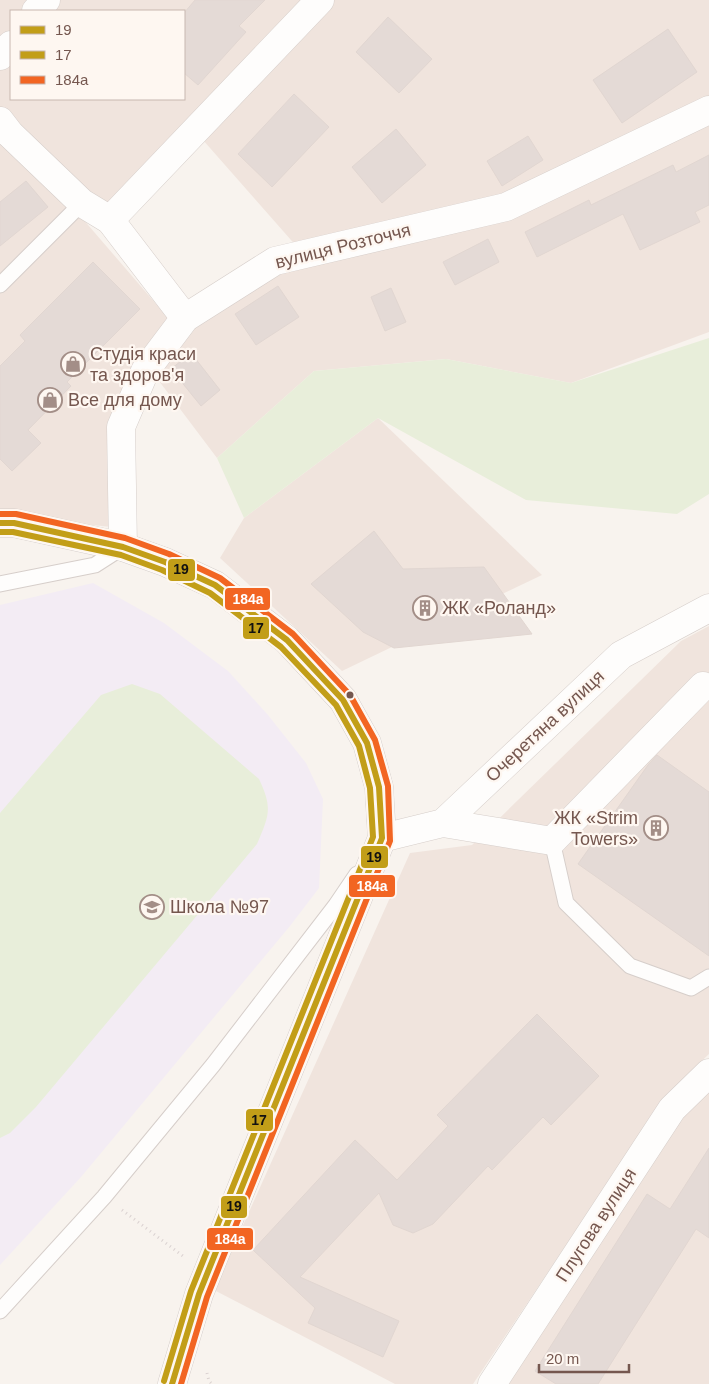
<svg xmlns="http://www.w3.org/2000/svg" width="709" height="1384" font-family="Helvetica,sans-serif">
  <rect width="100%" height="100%" fill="#f8f3ee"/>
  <!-- residential -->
  <g fill="#f0e4dd" fill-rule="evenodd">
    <path d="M0,0H709V332L571,383L446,359L314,371L217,458L156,377L195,321L270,277L313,265L188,123L108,207L70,204L169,319L110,424L112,527L0,516ZM11,11H184V99H11Z"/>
    <polygon points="378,418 542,575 342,671 220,558 244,518"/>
    <polygon points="709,626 709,1054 668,1093 473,1384 395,1384 214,1290 410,853 472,845 681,641"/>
    <polygon points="709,1083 709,1384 505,1384 676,1114"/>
  </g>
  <!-- education -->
  <polygon fill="#f3ecf4" points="93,583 164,623 228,671 268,715 306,763 323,799 319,888 290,926 81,1177 0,1265 0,605"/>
  <!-- green -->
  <g fill="#e8eeda">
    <polygon points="709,338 709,494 677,514 526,500 378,418 244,518 217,458 314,371 446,359 571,383"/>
    <path d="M132,684L160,694L259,779C273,808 269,816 257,844L36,1107L10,1133L0,1138V813L101,695Z"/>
  </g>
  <!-- building -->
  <g fill="#e4dad6" stroke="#e1d6d1">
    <polygon points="195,0 265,0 239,26 246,32 198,85 184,73 184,13"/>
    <polygon points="388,17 432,59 399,93 356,52"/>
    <polygon points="668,29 697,72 622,123 593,80"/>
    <polygon points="294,94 329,127 272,187 238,154"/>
    <polygon points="396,129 426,165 382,203 352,167"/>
    <polygon points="528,136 543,160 502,186 487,161"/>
    <polygon points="709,155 709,205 695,212 700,222 640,250 623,214 537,257 525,232 589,200 591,205 673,165 676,172"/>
    <polygon points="26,181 48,207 0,246 0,202"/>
    <polygon points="488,239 499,262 455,285 443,262"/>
    <polygon points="93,262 140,309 67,382 71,386 28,430 41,443 12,471 0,459 0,366 25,341 20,335"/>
    <polygon points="278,286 299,317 256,345 235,314"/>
    <polygon points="391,288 406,322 385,331 371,297"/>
    <polygon points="191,353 220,390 201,406 171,369"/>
    <polygon points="374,531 403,569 484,567 532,634 394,648 363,632 311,584"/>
    <polygon points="657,755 709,792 709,956 578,864 648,765"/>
    <polygon points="537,1014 599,1076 551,1125 543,1117 492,1170 488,1166 433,1224 413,1233 393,1225 379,1193 300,1277 399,1321 383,1357 308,1323 315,1308 253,1250 355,1140 397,1180 448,1126 437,1115"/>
    <polygon points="709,1148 709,1238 696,1229 598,1384 556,1384 535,1371 647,1194 670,1209"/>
  </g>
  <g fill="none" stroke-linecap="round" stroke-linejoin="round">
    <defs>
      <g id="lane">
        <polyline points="0,285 82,203"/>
        <polyline points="0,584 95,565 123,547"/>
        <polyline points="552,841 566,903 630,966 691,988 709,977"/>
        <polyline points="0,1311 104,1197 213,1065 336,905 357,874"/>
      </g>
      <g id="street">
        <polyline points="36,11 46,0"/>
        <polyline points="0,56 11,45"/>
        <polyline points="0,121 10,134 82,203 110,220 185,318"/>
        <polyline points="110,220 320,0"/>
        <polyline points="0,523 14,523 123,547 165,562 215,585 287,640 343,700 367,743 379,787 382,838 199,1294 172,1384"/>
        <polyline points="123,547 121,427 145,371 185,318 275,261 506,207 709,110"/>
        <polyline points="443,823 552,841 703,686"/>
        <polyline points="382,838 443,823 621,655 709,608"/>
        <polyline points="492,1384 672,1109 709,1073"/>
      </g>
    </defs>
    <!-- lane casing -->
    <use href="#lane" stroke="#d6ceca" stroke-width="17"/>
    <!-- street casing -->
    <use href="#street" stroke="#d6ceca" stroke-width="29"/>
    <!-- path -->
    <g stroke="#dad1d0" stroke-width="3" stroke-dasharray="1 4" stroke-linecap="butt">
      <polyline points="122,1210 183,1256"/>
      <polyline points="207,1373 209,1381 212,1384"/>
    </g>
    <!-- lane -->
    <use href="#lane" stroke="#fefdfc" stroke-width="15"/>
    <!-- street -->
    <use href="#street" stroke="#fefdfc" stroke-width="28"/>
    <defs>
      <polyline id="bus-1" points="0,523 14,523 123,547 165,562 215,585 287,640 343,700 367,743 379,787 382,838 199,1294 172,1384"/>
      <polyline id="bus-2" points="0,532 13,532 121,555 162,570 210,593 281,647 336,705 359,746 370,788 373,837 191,1291 164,1381"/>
      <polyline id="bus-3" points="0,514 16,514 125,538 169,554 220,578 293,634 350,695 375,740 388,786 390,841 207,1297 181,1384"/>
    </defs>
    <!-- bus-1 casing -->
    <use href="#bus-1" stroke="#fef7f1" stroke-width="10"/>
    <!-- bus-2 casing -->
    <use href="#bus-2" stroke="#fef7f1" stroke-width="10"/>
    <!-- bus-3 casing -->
    <use href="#bus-3" stroke="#fef7f1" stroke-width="10"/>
    <!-- bus-1 -->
    <use href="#bus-1" stroke="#c29e18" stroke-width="6"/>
    <!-- bus-2 -->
    <use href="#bus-2" stroke="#c29e18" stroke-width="6"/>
    <!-- bus-3 -->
    <use href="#bus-3" stroke="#f26522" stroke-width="6"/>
  </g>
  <!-- icons -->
  <defs>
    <symbol id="shop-ring" viewBox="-11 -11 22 22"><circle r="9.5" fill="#fef7f1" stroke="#a38e87" stroke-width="1.5"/><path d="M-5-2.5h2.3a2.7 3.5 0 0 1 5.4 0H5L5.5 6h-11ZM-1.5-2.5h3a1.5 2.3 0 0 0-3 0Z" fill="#a38e87"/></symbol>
    <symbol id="building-ring" viewBox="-11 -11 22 22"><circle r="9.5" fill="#fef7f1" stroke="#a38e87" stroke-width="1.5"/><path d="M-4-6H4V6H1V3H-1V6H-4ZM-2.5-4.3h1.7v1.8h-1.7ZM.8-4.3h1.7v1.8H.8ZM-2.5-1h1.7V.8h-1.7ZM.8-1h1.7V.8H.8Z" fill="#a38e87"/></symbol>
    <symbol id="school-ring" viewBox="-11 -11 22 22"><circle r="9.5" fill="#fef7f1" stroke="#a38e87" stroke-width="1.5"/><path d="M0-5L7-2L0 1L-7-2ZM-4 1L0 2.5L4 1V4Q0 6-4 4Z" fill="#a38e87"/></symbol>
  </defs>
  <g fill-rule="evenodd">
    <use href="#shop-ring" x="59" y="350" width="28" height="28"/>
    <use href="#shop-ring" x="36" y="386" width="28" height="28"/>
    <use href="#building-ring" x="411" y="594" width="28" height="28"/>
    <use href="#building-ring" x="642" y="814" width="28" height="28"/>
    <use href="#school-ring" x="138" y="893" width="28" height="28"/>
  </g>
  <!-- markers -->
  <circle fill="#75574f" stroke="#fef7f1" stroke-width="2" cx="350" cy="695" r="4.5"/>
  <g text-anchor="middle" stroke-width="4.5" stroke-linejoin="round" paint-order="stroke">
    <!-- street labels -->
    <g font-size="18" fill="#75574f" stroke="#fef7f1">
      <text transform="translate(343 246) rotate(-14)" y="6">вулиця Розточчя</text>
      <text transform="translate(545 726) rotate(-43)" y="6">Очеретяна вулиця</text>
      <text transform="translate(596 1225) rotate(-57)" y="6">Плугова вулиця</text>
    </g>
    <!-- poi labels -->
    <g font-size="18" fill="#75574f" stroke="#fef7f1" text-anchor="start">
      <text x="90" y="360">Студія краси<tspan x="90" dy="21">та здоров'я</tspan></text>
      <text x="68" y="406">Все для дому</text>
      <text x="442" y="614">ЖК «Роланд»</text>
      <text x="638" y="824" text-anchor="end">ЖК «Strim<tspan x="638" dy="21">Towers»</tspan></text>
      <text x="170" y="913">Школа №97</text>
    </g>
  </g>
  <g stroke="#fef7f1" stroke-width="2">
    <rect x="167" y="558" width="29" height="24" rx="5" fill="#c29e18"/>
    <rect x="224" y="587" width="47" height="24" rx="5" fill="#f26522"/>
    <rect x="242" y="616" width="28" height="24" rx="5" fill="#c29e18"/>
    <rect x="360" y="845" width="29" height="24" rx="5" fill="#c29e18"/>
    <rect x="348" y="874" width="48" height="24" rx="5" fill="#f26522"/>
    <rect x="245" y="1108" width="29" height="24" rx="5" fill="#c29e18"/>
    <rect x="220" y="1195" width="28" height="24" rx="5" fill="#c29e18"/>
    <rect x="206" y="1227" width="48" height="24" rx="5" fill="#f26522"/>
  </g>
  <g font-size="14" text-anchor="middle" font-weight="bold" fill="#fff">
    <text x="248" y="604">184а</text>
    <text x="372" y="891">184а</text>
    <text x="230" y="1244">184а</text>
  </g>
  <g font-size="14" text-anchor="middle" font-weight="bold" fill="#111">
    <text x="181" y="574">19</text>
    <text x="256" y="633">17</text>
    <text x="374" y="862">19</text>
    <text x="259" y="1125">17</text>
    <text x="234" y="1211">19</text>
  </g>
  <!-- legend -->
  <rect x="10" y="10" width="175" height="90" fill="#fef7f1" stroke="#c7b7b0"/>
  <rect x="20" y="26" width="25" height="8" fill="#c29e18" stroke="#c7b7b0"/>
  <text x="55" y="35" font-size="15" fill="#75574f">19</text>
  <rect x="20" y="51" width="25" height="8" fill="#c29e18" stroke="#c7b7b0"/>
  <text x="55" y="60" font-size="15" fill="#75574f">17</text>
  <rect x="20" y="76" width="25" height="8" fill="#f26522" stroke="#c7b7b0"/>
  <text x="55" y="85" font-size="15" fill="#75574f">184а</text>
  <!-- scale -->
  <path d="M539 1364v8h90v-8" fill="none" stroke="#75574f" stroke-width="2.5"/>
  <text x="546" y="1364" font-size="15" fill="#75574f" stroke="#fef7f1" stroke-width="4" paint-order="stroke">20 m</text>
</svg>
